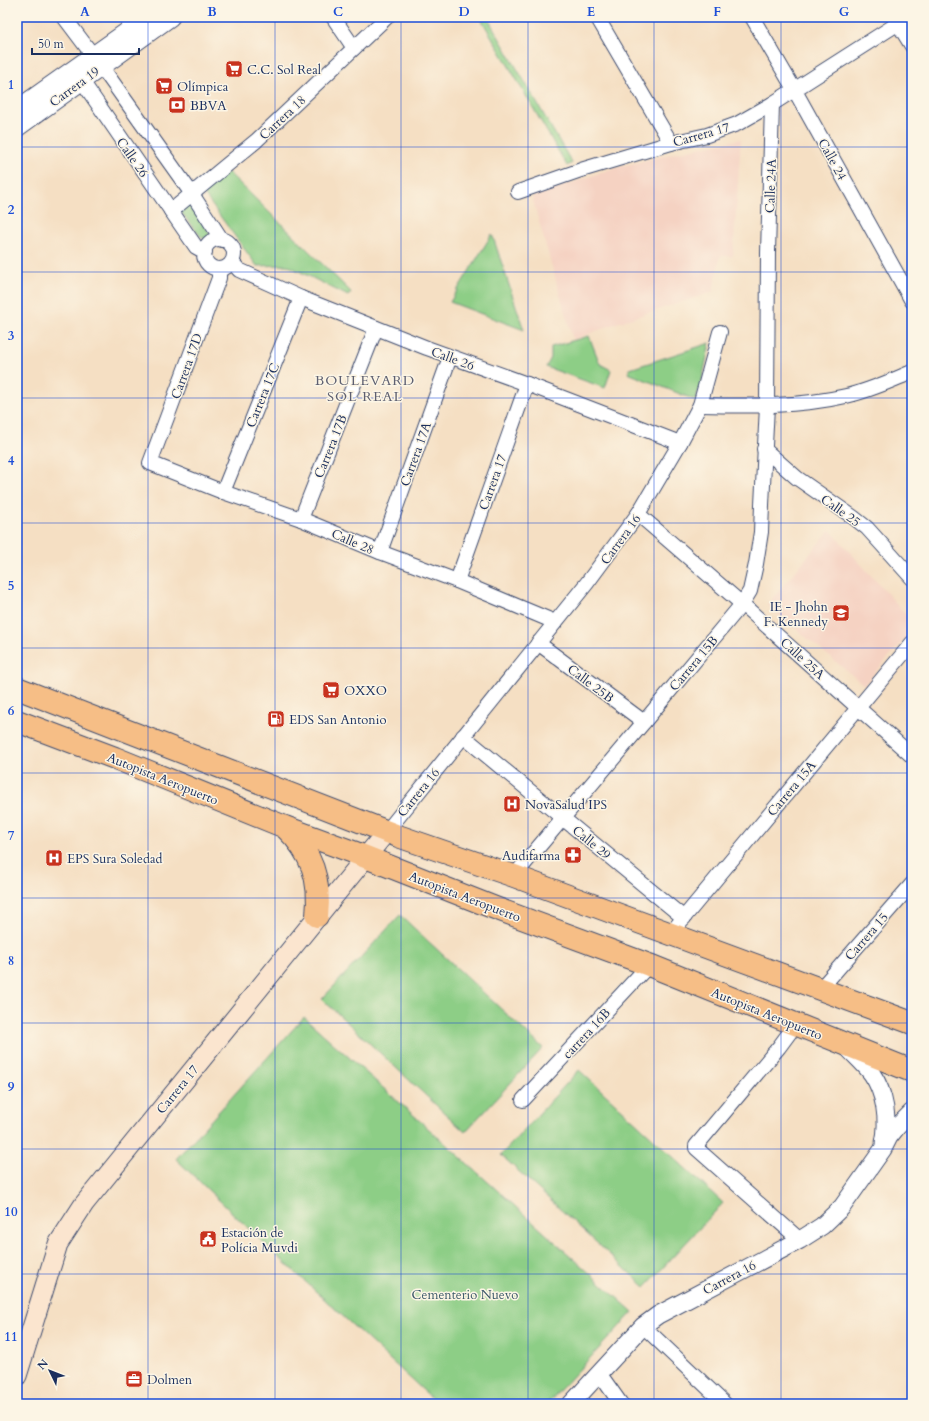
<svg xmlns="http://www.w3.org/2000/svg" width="929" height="1421" font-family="Cardo,serif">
  <rect width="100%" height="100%" fill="#fcf5e5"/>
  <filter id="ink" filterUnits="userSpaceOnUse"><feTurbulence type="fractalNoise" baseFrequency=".025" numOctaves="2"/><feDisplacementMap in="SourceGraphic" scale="8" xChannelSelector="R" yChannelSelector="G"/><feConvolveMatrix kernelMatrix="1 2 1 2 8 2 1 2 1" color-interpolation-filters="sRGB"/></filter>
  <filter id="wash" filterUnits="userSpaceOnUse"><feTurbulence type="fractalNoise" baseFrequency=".012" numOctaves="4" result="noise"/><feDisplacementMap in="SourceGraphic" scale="16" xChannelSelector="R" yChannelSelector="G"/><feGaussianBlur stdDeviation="0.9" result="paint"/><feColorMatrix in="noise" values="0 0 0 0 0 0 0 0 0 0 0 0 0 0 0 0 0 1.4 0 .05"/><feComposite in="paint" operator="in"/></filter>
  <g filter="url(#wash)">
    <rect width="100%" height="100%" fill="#f5dfc3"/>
    <!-- built -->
    <g fill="#f5d2c2">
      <polygon points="741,139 733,256 720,256 713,292 617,323 573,340 532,197 611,169 675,153"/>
      <polygon points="830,530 912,621 912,631 864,685 767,605"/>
    </g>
    <!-- green -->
    <g fill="#8dce86" stroke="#547e72">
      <polygon points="480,17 487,17 572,163 567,166"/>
      <polygon points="228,172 351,292 348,296 287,265 257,266 203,193"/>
      <polygon points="188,204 210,233 207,238 202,238 180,211"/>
      <polygon points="492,234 524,330 450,302"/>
      <polygon points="589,336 600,364 611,370 605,388 546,367 551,358 551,347"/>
      <polygon points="710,343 701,385 695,400 628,373 630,369"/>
      <polygon points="400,915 543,1048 465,1132 322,999"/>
      <polygon points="304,1017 633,1312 547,1404 438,1404 270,1249 176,1159"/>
      <polygon points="579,1070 723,1203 645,1287 501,1155"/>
    </g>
  </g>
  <g filter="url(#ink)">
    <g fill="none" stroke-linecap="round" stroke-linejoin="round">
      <defs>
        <g id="minor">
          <polyline points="64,17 101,66 192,194 222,240"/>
          <polyline points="333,17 354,48"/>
          <polyline points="597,17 671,143"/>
          <polyline points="752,17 794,89 912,301"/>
          <polyline points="894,17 912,46"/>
          <polyline points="85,72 82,81 196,247 205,252"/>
          <polyline points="518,192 581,170 671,143 707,135 737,124 772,104 908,17"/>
          <polyline points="171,211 256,141 387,17"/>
          <circle cx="219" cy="254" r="15"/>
          <polyline points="232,262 239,270 301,298 427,348 527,384 680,443"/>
          <polyline points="219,269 219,278 150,463 223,492 301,519 380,552 457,581 555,622"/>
          <path d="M700,405C749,406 798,407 846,396C869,391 890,381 912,372"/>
          <polyline points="764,449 797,478 853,517 867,528 912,578"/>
          <polyline points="223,492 301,298"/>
          <polyline points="638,514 742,604 912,756"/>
          <polyline points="301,519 376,328"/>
          <polyline points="380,552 450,357"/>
          <polyline points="457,581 527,384"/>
          <polyline points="538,643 644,722"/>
          <polyline points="463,736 684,918"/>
          <polyline points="387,831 587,583 638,514 680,443 700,405 720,332"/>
          <polyline points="514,876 644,722 742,604 750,591 756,564 761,532 762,505 767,406 768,253 772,104"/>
          <polyline points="671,933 912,643"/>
          <polyline points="821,988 912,884"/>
          <polyline points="796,1024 779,1047 696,1146 696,1148 800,1240"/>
          <polyline points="523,1100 649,965"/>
          <polyline points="643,1326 725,1404"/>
          <polyline points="599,1373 621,1404"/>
        </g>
        <g id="tertiary">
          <polyline points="17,109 147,17"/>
          <polyline points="17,128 171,17"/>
          <path d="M846,1046C854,1055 865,1064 872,1074C885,1093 889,1120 884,1143"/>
          <polyline points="571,1404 643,1326 658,1315 800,1240 822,1226 842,1207 883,1149 889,1137 897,1127 912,1112"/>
        </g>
        <polyline id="secondary" points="17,1376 58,1244 84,1204 387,831"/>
        <g id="trunk">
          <polyline points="17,688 398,836 514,876 912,1023"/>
          <polyline points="17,721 115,758 285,827 353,852 495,908 649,965 912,1071"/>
          <path d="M286,828C312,853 321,880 317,916"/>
        </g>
      </defs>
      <!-- minor casing -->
      <use href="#minor" stroke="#3c496d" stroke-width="16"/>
      <!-- tertiary casing -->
      <use href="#tertiary" stroke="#3c496d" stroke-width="19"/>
      <!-- secondary casing -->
      <use href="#secondary" stroke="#3c496d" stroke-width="21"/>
      <!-- trunk casing -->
      <use href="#trunk" stroke="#3c496d" stroke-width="24"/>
      <!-- minor -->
      <use href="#minor" stroke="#fff" stroke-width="14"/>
      <!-- tertiary -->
      <use href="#tertiary" stroke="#fff" stroke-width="17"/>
      <!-- secondary -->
      <use href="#secondary" stroke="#fbe5cf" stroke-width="19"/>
      <!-- trunk -->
      <use href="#trunk" stroke="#f6be86" stroke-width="22"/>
    </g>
  </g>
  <!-- grid -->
  <path fill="none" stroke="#1d4ed8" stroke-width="1" stroke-opacity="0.55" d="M148,17V1404M275,17V1404M401,17V1404M528,17V1404M654,17V1404M781,17V1404M17,147H912M17,272H912M17,398H912M17,523H912M17,648H912M17,773H912M17,898H912M17,1023H912M17,1149H912M17,1274H912"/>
  <!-- icons -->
  <defs>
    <symbol id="supermarket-square" viewBox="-11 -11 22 22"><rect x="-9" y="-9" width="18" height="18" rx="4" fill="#c8321e" stroke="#fcf5e5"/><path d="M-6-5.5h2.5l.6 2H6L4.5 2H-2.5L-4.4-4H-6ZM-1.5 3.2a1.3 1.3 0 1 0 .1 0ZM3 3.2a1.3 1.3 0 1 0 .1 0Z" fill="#fff"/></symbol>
    <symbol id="bank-square" viewBox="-11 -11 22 22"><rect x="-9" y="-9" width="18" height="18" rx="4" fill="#c8321e" stroke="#fcf5e5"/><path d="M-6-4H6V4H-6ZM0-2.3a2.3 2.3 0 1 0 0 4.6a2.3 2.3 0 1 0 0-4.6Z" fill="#fff"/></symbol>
    <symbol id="school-square" viewBox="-11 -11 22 22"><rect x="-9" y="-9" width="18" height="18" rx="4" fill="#c8321e" stroke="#fcf5e5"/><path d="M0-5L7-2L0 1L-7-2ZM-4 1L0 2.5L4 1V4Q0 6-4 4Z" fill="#fff"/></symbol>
    <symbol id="fuel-square" viewBox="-11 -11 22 22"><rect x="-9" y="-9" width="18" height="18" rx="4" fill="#c8321e" stroke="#fcf5e5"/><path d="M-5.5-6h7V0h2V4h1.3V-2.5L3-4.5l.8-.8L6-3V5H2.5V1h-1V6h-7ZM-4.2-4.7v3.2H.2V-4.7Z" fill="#fff"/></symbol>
    <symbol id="hospital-square" viewBox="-11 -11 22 22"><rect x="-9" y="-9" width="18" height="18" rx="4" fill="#c8321e" stroke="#fcf5e5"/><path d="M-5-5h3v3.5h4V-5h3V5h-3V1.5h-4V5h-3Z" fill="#fff"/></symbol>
    <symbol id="pharmacy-square" viewBox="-11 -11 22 22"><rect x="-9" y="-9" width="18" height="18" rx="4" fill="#c8321e" stroke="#fcf5e5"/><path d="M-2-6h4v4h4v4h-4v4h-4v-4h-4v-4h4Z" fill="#fff"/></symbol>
    <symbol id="civic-square" viewBox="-11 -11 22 22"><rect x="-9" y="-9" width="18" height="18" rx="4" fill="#c8321e" stroke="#fcf5e5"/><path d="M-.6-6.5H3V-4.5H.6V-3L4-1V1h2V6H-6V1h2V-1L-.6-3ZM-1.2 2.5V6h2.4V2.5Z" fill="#fff"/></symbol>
    <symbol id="office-square" viewBox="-11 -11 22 22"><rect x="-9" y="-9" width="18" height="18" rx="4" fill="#c8321e" stroke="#fcf5e5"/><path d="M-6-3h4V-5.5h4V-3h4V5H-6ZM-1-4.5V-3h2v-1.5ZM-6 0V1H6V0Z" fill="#fff"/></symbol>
  </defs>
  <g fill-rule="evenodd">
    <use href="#supermarket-square" x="224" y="59" width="20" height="20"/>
    <use href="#supermarket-square" x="154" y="76" width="20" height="20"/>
    <use href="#bank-square" x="167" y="95" width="20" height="20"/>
    <use href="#school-square" x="831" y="603" width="20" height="20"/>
    <use href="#supermarket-square" x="321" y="680" width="20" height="20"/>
    <use href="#fuel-square" x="266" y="709" width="20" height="20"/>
    <use href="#hospital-square" x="502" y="794" width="20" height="20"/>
    <use href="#pharmacy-square" x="563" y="845" width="20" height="20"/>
    <use href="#hospital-square" x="44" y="848" width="20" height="20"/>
    <use href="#civic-square" x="198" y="1229" width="20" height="20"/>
    <use href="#office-square" x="124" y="1369" width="20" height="20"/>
  </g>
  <g text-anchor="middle" stroke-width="3" stroke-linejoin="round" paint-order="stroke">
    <!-- poi labels -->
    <g font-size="13" fill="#1b2f5e" stroke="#fcf5e5" text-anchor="start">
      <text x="247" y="74">C.C. Sol Real</text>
      <text x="177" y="91">Olímpica</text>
      <text x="190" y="110">BBVA</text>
      <text x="828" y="611" text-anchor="end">IE - Jhohn<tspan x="828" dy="15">F. Kennedy</tspan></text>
      <text x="344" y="695">OXXO</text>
      <text x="289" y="724">EDS San Antonio</text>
      <text x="525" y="809">NovaSalud IPS</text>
      <text x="560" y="860" text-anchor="end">Audifarma</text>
      <text x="67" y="863">EPS Sura Soledad</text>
      <text x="221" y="1237">Estación de<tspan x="221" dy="15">Polícia Muvdi</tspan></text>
      <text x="147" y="1384">Dolmen</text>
    </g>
    <!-- street labels -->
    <g font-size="13" fill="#1b2f5e" stroke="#fcf5e5">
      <text transform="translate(74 86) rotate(-36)" y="5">Carrera 19</text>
      <text transform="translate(282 117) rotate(-43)" y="5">Carrera 18</text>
      <text transform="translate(701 134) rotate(-16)" y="5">Carrera 17</text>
      <text transform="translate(133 157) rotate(55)" y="5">Calle 26</text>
      <text transform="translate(833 159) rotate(61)" y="5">Calle 24</text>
      <text transform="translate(770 186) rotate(-88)" y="5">Calle 24A</text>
      <text transform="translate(453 358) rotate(20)" y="5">Calle 26</text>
      <text transform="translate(186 366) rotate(-70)" y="5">Carrera 17D</text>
      <text transform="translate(262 395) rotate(-68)" y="5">Carrera 17C</text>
      <text transform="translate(330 446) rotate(-68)" y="5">Carrera 17B</text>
      <text transform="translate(415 454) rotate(-70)" y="5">Carrera 17A</text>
      <text transform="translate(492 482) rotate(-70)" y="5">Carrera 17</text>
      <text transform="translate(841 510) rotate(35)" y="5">Calle 25</text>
      <text transform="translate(620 539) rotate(-54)" y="5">Carrera 16</text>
      <text transform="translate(353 541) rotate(23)" y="5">Calle 28</text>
      <text transform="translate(803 658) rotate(42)" y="5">Calle 25A</text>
      <text transform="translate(693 663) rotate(-50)" y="5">Carrera 15B</text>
      <text transform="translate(591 683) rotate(37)" y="5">Calle 25B</text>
      <text transform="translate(163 778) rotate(22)" y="5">Autopista Aeropuerto</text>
      <text transform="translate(791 788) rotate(-50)" y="5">Carrera 15A</text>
      <text transform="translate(418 792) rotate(-51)" y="5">Carrera 16</text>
      <text transform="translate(592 842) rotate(39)" y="5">Calle 29</text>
      <text transform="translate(465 896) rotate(21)" y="5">Autopista Aeropuerto</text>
      <text transform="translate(866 936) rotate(-49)" y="5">Carrera 15</text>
      <text transform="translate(767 1013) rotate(22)" y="5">Autopista Aeropuerto</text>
      <text transform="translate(586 1033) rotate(-47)" y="5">carrera 16B</text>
      <text transform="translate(177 1089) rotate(-51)" y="5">Carrera 17</text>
      <text transform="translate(729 1277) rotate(-28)" y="5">Carrera 16</text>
    </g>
    <!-- park labels -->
    <g font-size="13" fill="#385768" stroke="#fcf5e5">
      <text x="465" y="1299">Cementerio Nuevo</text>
    </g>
    <!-- neighbourhood labels -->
    <g font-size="14" letter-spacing="1" fill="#5e6071" stroke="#fcf5e5">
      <text x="365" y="385">BOULEVARD<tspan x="365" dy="16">SOL REAL</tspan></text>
    </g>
  </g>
  <!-- margin -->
  <rect width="929" height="1421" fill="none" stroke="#fcf5e5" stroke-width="44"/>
  <!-- north arrow -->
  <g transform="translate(50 1371) rotate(313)" stroke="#fcf5e5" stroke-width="3" paint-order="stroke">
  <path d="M0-3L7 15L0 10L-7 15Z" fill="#1b2f5e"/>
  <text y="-6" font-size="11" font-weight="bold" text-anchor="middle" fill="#1b2f5e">N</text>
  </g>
  <!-- scale -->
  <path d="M32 48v6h107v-6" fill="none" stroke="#1b2f5e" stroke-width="2"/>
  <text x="38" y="48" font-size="12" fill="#1b2f5e" stroke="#fcf5e5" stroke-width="3" paint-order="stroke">50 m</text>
  <rect x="22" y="22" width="885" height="1377" fill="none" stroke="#1d4ed8" stroke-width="1.5"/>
  <g font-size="13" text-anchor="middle" font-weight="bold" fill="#1d4ed8">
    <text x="85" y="16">A</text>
    <text x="212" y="16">B</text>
    <text x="338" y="16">C</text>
    <text x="464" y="16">D</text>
    <text x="591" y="16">E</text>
    <text x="717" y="16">F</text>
    <text x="844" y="16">G</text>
    <text x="11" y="89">1</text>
    <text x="11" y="214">2</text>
    <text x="11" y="340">3</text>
    <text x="11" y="465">4</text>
    <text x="11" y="590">5</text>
    <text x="11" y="715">6</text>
    <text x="11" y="840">7</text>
    <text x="11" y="965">8</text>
    <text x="11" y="1091">9</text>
    <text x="11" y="1216">10</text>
    <text x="11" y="1341">11</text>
  </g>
</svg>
